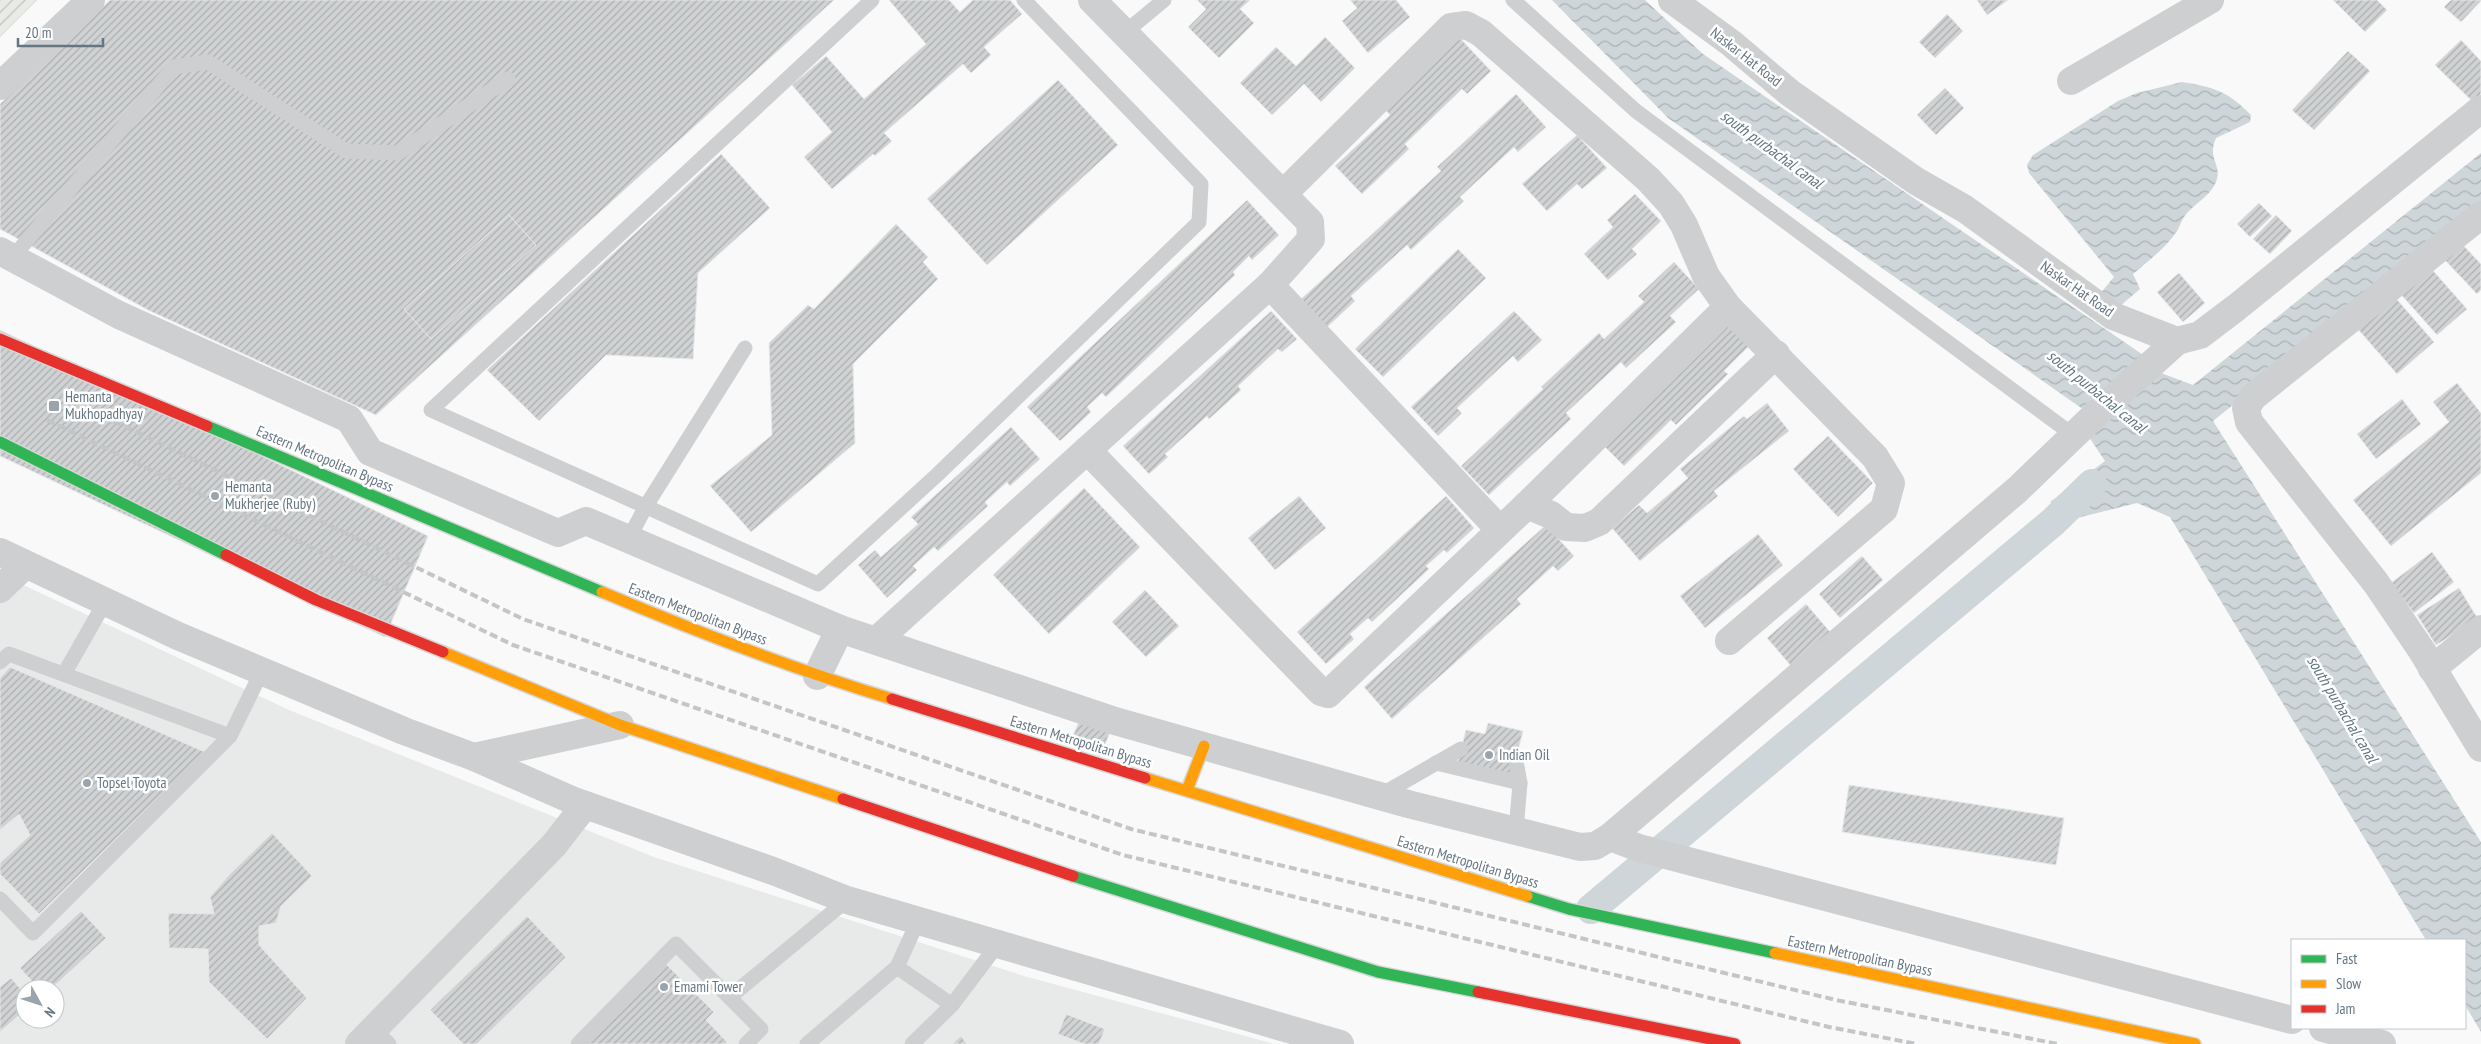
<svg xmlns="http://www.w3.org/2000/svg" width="2481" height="1044" font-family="'PT Sans Narrow',sans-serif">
  <defs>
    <pattern id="garden-furrows" width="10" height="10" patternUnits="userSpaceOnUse" patternTransform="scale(1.25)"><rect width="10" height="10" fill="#e8ebe6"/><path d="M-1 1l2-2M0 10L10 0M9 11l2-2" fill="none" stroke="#c0c3c0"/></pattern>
    <pattern id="water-waves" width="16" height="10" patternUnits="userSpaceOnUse" patternTransform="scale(1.25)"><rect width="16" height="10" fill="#ced6d9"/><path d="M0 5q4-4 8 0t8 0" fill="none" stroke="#abb2b5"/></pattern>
    <pattern id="building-hatch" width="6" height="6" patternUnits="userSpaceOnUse" patternTransform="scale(1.25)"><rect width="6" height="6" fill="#d0d2d3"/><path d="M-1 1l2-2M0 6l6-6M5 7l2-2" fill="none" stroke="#acafb1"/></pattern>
  </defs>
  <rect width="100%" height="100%" fill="#f9f9f9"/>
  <!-- built -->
  <path fill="#e8e9e9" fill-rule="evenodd" d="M0,574L289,710L654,857L1024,976L1275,1044H0ZM25,989H55V1019H25Z"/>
  <!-- garden -->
  <polygon fill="url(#garden-furrows)" points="0,0 37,0 0,37"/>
  <!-- water -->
  <g fill="url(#water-waves)">
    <polygon points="1552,0 1645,0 1703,54 2149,359 2087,412 1668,118"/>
    <path d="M2182,82C2213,87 2228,91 2251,115L2250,122L2216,138C2207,158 2221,164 2217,179C2212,196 2194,203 2184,217C2181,221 2180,226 2177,231C2166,248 2149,260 2133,274L2140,289L2113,312L2099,295L2114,277L2029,173L2027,165L2033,155L2118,101L2137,93Z"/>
    <polygon points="2481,153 2481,206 2213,421 2481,842 2481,1032 2465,1005 2465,940 2426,940 2170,517 2137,503 2073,519 2050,502 2105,461 2089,437 2161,373 2193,385"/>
  </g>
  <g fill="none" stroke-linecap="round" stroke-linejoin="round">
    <!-- canal -->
    <polyline stroke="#ced6d9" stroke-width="30" points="1591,909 2053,522 2092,484"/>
  </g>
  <!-- building -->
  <g fill="url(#building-hatch)" stroke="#e8e8e8">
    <polygon points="110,0 834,0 376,415 148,310 0,229 0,104"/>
    <polygon points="889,0 949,0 960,12 973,0 1010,0 1022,14 984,47 991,55 971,73 963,64 884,133 892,141 875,156 873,154 832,189 804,157 832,132 792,85 826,56 864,99 926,44"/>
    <polygon points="1197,0 1250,0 1240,9 1254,23 1219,58 1188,27 1206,9"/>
    <polygon points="1350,0 1396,0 1410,17 1368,53 1342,21 1357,8"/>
    <polygon points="1977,0 2008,0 1987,15"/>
    <polygon points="2333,0 2377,0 2387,10 2365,32"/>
    <polygon points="2451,0 2481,0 2481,1 2461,22 2444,7"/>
    <polygon points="1947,14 1963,31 1935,58 1919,42"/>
    <polygon points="1457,35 1491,71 1467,94 1462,89 1405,144 1409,149 1362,194 1335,166 1390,115 1382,106"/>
    <polygon points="1325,37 1355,68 1321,102 1304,84 1272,115 1240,83 1276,47 1296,66"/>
    <polygon points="2461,40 2481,61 2481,94 2473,102 2435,65"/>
    <polygon points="2348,51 2370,71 2314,130 2292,110"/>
    <polygon points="1058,80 1118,145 987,265 927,199"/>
    <polygon points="1945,88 1964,108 1936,135 1917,115"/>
    <polygon points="1516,94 1546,127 1518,152 1514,147 1460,197 1464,201 1411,250 1407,245 1351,296 1355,301 1326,328 1300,300 1441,171 1437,167"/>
    <polygon points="1577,135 1607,168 1582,189 1577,184 1547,211 1522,184"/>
    <polygon points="721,154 770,208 698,273 693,359 606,355 539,421 487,370"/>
    <polygon points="1635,194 1661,221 1632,249 1637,254 1608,280 1584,254 1613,227 1607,220"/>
    <polygon points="1247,200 1279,235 1252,260 1249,256 1233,272 1235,275 1106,397 1102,393 1087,407 1091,412 1060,441 1027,407"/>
    <polygon points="2259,203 2272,216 2250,237 2237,224"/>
    <polygon points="509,215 536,245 431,339 404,309"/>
    <polygon points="2276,215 2292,231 2270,254 2253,239"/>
    <polygon points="896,224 928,257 923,262 938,279 853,364 855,443 751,532 710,486 772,435 769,343 808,305 814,309"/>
    <polygon points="2460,242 2481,264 2481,290 2477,294 2443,258"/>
    <polygon points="1458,249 1486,278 1383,377 1355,349"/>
    <polygon points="1674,262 1699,289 1670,316 1676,322 1626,368 1621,362 1566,413 1571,419 1489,495 1461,466 1543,389 1541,387 1599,333 1604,339 1644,302 1638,296"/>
    <polygon points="2428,265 2467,309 2437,335 2398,291"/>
    <polygon points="2179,273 2205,303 2183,322 2157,292"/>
    <polygon points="2393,295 2434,342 2397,374 2357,328"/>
    <polygon points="1271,311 1297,339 1282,352 1278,349 1238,386 1241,390 1209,419 1207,416 1165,454 1168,457 1149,474 1123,446"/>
    <polygon points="1514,311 1542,340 1518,362 1513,356 1457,408 1462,413 1438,436 1411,407"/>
    <polygon points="1725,321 1749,346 1724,371 1728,374 1676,425 1671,420 1624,466 1601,443"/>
    <polygon points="0,330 428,536 385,637 0,456"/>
    <polygon points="2457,383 2481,413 2481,473 2391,546 2353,500 2449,422 2433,402"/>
    <polygon points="2402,399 2421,424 2376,459 2357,434"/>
    <polygon points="1767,403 1789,431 1714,491 1718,496 1640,561 1612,528 1639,505 1647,513 1688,478 1680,469 1744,416 1747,419"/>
    <polygon points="1011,427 1040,459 1010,486 1007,482 985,502 988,506 938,551 934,547 913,566 917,570 887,598 858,565 875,550 881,557 918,524 911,517"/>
    <polygon points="1828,436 1873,483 1838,517 1793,469"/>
    <polygon points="1084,488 1140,547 1049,634 993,575"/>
    <polygon points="1299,496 1326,528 1275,570 1248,538"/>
    <polygon points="1446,496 1474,528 1447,553 1444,550 1426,566 1429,569 1372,622 1368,618 1350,634 1354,639 1326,664 1297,632"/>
    <polygon points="1546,525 1574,556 1558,571 1553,566 1517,599 1521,604 1392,719 1364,687"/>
    <polygon points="1758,534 1783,565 1705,628 1680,596"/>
    <polygon points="2432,552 2454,582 2414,613 2391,583"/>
    <polygon points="1862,556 1883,580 1840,618 1819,594"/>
    <polygon points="2459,588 2478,619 2436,645 2417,615"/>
    <polygon points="1145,590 1179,626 1146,657 1112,622"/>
    <polygon points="1806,604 1831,633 1792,667 1767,638"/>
    <polygon points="10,667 205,752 39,914 0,874 0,863 30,835 19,814 0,830 0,678"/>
    <polygon points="1082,715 1112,727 1102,752 1071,740"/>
    <polygon points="1488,723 1523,731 1511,778 1457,765 1466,730 1485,734"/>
    <polygon points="1849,785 2064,818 2056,865 1842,832"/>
    <polygon points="272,833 312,876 281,906 276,923 259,926 259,945 307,998 267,1039 209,982 208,949 169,948 168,913 214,914 210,897 229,875"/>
    <polygon points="81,911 106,938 51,989 39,989 20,968"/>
    <polygon points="527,916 566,957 477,1044 463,1044 430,1010"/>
    <polygon points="664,962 714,1012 706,1020 727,1042 726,1044 582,1044"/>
    <polygon points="11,978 25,994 25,1010 0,1032 0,987"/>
    <polygon points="1066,1014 1105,1029 1099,1044 1084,1044 1058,1034"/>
    <polygon points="961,1036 967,1044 952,1044"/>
  </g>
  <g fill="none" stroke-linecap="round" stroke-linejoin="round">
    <defs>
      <g id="fast">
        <polyline points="207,426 602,592"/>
        <polyline points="0,442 226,555"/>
        <polyline points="1073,876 1378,972 1478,992"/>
        <polyline points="1527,896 1569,909 1775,953"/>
      </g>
      <g id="slow">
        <path d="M602,592C697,632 793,669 892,699"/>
        <polyline points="443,652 620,725 843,799"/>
        <polyline points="1145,778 1527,896"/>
        <polyline points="1187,790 1204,746"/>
        <polyline points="1775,953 2195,1044"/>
      </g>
      <g id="jam">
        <polyline points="0,339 207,426"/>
        <polyline points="226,555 316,600 443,652"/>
        <polyline points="892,699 1145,778"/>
        <polyline points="843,799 1073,876"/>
        <polyline points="1478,992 1735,1044"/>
      </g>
    </defs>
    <!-- fast casing -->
    <use href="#fast" stroke="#d5d6d7" stroke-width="14"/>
    <!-- slow casing -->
    <use href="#slow" stroke="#d5d6d7" stroke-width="14"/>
    <!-- jam casing -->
    <use href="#jam" stroke="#d5d6d7" stroke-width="14"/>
    <!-- lane -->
    <g stroke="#cecfd0" stroke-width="15">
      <polyline points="872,0 431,410 818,584 938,474 1199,222 1201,184 1024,0"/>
      <polyline points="1513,0 1636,111 2073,435"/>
      <polyline points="1123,34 1164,0"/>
      <polyline points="12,258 174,67 208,62 346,151 398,153 508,79"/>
      <polyline points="628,540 646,506 745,348"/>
      <polyline points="0,662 9,654 230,736"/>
      <polyline points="64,674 105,602"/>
      <polyline points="1516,761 1520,783 1516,831"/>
      <polyline points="1436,763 1520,783"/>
      <polyline points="1379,796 1461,749"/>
      <polyline points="0,899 33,933 230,736 262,671"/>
      <polyline points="897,967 952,1005 912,1044"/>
      <polyline points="730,997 847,900"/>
      <polyline points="952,1005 998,944"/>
      <polyline points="374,1029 389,1044"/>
      <polyline points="578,1044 676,944 761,1029 746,1044"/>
      <polyline points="807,1044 897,967 918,921"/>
    </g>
    <!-- street -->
    <g stroke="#cecfd0" stroke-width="28">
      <polyline points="1672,0 1731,43 1790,93 1916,181 1965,209 2113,316 2177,341 2200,335 2237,307 2481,109"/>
      <polyline points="2071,81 2210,0"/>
      <polyline points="0,86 91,0"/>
      <polyline points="1283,194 1451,27 1466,25 1481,33 1648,179 1671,204 1684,225 1706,276 1728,307 1875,457 1891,483 1884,509 1729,641"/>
      <polyline points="2481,215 2253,397 2246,408 2249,422 2376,583 2422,651 2481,748"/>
      <polyline points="0,251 119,315 349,419 370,452 558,533 586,521 840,629 1115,721 1408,804 1580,847 1595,846 1610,837 2017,490 2095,415 2177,341"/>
      <polyline points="1270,285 1500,530"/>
      <polyline points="1087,450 1321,692 1328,694 1527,505 1551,515 1566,527 1585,528 1599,522 1776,354"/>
      <polyline points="1527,505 1728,307"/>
      <polyline points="0,552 178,636 404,731 474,757 574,801 773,871 847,900 1340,1044"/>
      <polyline points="0,589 25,565"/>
      <polyline points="877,640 1270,285 1311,239 1310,222 1092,0"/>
      <polyline points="2432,669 2481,629"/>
      <polyline points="817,676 840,629"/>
      <polyline points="474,757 620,725"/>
      <polyline points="1610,837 1639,848 2292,1020"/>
      <polyline points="2323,1028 2382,1044"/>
      <polyline points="359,1044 554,845 585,805"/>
    </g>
    <!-- fast -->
    <use href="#fast" stroke="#30b455" stroke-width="11"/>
    <!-- slow -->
    <use href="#slow" stroke="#ff9f0a" stroke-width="11"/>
    <!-- jam -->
    <use href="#jam" stroke="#e5322d" stroke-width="11"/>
    <!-- rail -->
    <g stroke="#c3c5c6" stroke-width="4" stroke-dasharray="8 4" stroke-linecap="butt">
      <polyline points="60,395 523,619 1131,829 1836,1000 2058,1044"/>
      <polyline points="47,420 513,645 1123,855 1829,1027 1917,1044"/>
    </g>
  </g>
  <!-- markers -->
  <g fill="#99a4ac" stroke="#fff" stroke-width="2">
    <rect x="48" y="400" width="12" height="12" rx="2.5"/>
    <circle cx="215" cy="496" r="5"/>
    <circle cx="1489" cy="755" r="5"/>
    <circle cx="87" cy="783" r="5"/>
    <circle cx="664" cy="987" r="5"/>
  </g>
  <g text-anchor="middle" stroke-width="5" stroke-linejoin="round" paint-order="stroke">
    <!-- street labels -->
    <g font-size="15" fill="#657683" stroke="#fff">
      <text transform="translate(1746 57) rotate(38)" y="5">Naskar Hat Road</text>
      <text transform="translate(2077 289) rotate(35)" y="5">Naskar Hat Road</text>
      <text transform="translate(325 459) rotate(23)" y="5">Eastern Metropolitan Bypass</text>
      <text transform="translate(698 614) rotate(21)" y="5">Eastern Metropolitan Bypass</text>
      <text transform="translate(1081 742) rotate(17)" y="5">Eastern Metropolitan Bypass</text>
      <text transform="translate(1468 862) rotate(17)" y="5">Eastern Metropolitan Bypass</text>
      <text transform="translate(1860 956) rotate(12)" y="5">Eastern Metropolitan Bypass</text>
    </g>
    <!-- poi labels -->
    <g font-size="15" fill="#657683" stroke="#fff" text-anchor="start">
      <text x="65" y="402">Hemanta<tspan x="65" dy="17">Mukhopadhyay</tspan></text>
      <text x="225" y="492">Hemanta<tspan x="225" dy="17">Mukherjee (Ruby)</tspan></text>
      <text x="1499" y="760">Indian Oil</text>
      <text x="97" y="788">Topsel Toyota</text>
      <text x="674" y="992">Emami Tower</text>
    </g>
    <!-- water labels -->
    <g font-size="16" font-style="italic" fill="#60757c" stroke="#fff">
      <text transform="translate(1772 149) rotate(36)" y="6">south purbachal canal</text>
      <text transform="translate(2097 391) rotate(39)" y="6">south purbachal canal</text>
      <text transform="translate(2343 709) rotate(59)" y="6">south purbachal canal</text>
    </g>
  </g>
  <!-- legend -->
  <rect x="2291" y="939" width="175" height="90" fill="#ffffff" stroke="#c1c8cd"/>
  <rect x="2301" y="955" width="25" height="8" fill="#30b455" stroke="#c1c8cd"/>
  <text x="2336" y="964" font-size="15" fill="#657683">Fast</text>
  <rect x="2301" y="980" width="25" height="8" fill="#ff9f0a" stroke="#c1c8cd"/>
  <text x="2336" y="989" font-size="15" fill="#657683">Slow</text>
  <rect x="2301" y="1005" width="25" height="8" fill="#e5322d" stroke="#c1c8cd"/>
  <text x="2336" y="1014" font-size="15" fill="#657683">Jam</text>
  <!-- north arrow -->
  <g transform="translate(40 1004) rotate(130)"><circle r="24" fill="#ffffff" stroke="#c1c8cd"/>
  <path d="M0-4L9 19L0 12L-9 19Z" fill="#99a4ac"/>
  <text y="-8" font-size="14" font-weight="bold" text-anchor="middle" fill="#657683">N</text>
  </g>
  <!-- scale -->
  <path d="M18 38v8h85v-8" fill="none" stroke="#657683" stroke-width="2.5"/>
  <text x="25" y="38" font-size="15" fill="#657683" stroke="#ffffff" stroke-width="4" paint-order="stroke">20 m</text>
</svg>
